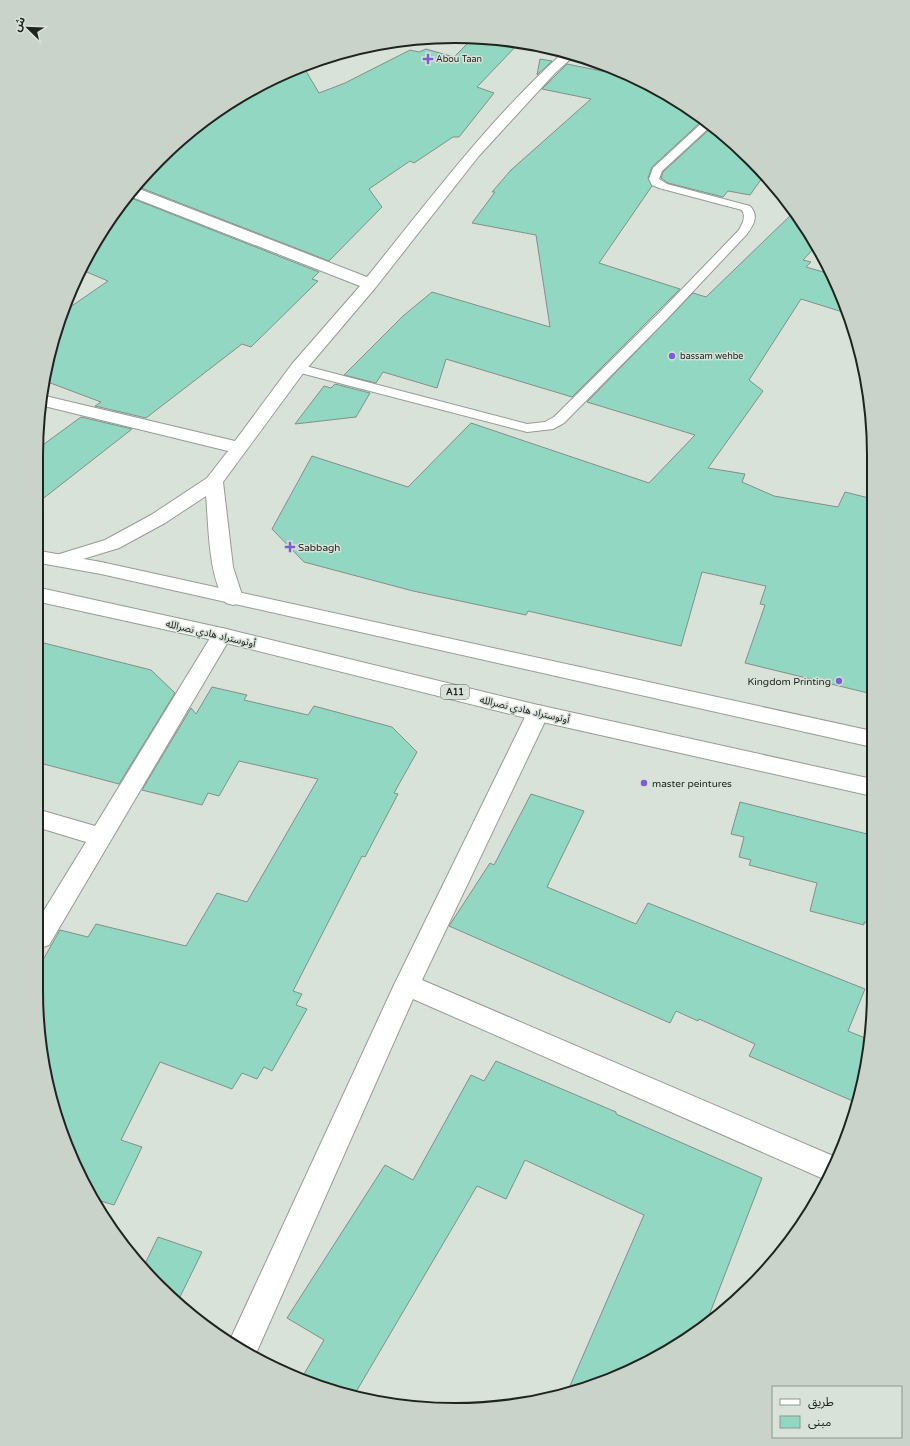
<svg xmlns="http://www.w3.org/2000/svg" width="910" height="1446" font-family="'Varela Round','Noto Sans Arabic',sans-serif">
  <rect width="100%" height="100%" fill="#d9e2d9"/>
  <!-- building -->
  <g fill="#92d7c2" stroke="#828f8a">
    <polygon points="474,37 519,43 477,87 494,93 459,137 453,137 414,163 410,161 369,189 382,207 329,261 136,186 179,140 246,92 303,66 319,93 345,83 410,50 419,52 426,49 454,57"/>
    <polygon points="540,59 552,61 537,75"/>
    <polygon points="567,64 641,79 704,119 652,167 648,178 652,186 599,263 680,289 572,397 446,359 437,388 383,372 376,383 344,375 403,316 432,292 550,327 536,235 472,223 495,192 492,192 511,170 591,99 542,89"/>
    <polygon points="713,126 765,174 750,195 728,191 723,197 668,183 661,178 663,172"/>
    <polygon points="126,196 319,272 312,279 318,281 251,347 242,344 146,418 95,406 101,402 45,381 63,312 108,281 82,270"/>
    <polygon points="794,212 817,245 803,260 811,262 806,267 830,274 846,313 801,299 749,380 763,391 708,468 745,474 742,482 774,496 838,507 845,492 873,499 872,694 745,663 765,605 760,604 766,586 702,572 681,646 528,611 526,615 413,591 304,562 272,529 312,456 408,487 471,423 649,483 695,435 587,402 693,293 706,297"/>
    <polygon points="335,384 370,393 356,417 295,424 324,386 331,388"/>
    <polygon points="81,417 132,429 40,501 40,447"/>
    <polygon points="40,642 151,670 175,693 119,784 40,763"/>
    <polygon points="212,687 247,695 244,700 308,715 314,706 392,727 417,752 394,793 398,794 365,857 362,856 293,991 302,994 296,1005 307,1009 272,1071 264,1067 257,1079 242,1073 232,1089 160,1062 121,1140 142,1147 114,1205 94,1199 58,1125 40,1046 40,965 60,930 88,937 96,924 186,946 217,893 247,902 318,779 239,761 219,796 208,793 202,805 142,790 191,708 196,714"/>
    <polygon points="531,794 584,811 547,887 636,924 648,903 865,989 848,1031 870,1040 855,1102 749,1056 755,1044 699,1019 698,1021 676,1011 670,1023 449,926 490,863 494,865"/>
    <polygon points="740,802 871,835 871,924 864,922 864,925 810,911 817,883 749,865 751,860 739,857 744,837 731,834"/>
    <polygon points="496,1061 616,1112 616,1114 762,1178 705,1326 688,1340 616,1378 566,1395 644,1215 525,1160 506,1199 477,1186 353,1397 320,1388 301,1379 324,1340 287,1318 385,1165 413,1180 471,1075 484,1081"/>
    <polygon points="158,1237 202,1252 177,1303 159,1287 143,1268"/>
  </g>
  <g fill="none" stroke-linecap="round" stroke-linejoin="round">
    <defs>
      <path id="lane" d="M705,120L712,125L662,171L659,179L667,184L750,206C759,216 754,224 747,234L667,319L564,423L553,429L527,432L293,371L291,368L298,364L527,424L545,422L554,417L659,313L739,230C743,223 746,217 742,210L659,188L652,185L649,179L653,168Z"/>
      <g id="street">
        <path d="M565,51L575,55L555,73L478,157L376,287L304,372L223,482L233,567L243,598L240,603L233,605L226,603C208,575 209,528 206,496L165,523L119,548L60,566L53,564L50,560L53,556L105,540L151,515L207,478L228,451L40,405L41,395L235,441L292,364L360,286L127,195L134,187L367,277C430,199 490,118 565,51Z"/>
        <polygon points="222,628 229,630 232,635 49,945 40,948 40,917 86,842 40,828 40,810 95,826 215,630"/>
        <polygon points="538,705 546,707 549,713 422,980 838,1158 826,1180 413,999 254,1358 229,1343 230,1340 394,985 527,713 530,707"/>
      </g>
      <g id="highway">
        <polygon points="40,551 101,562 872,731 872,747 101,574 40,563"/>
        <polygon points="40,588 222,628 538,705 872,779 872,796 538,721 222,642 40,602"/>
      </g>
    </defs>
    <!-- lane casing -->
    <use href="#lane" stroke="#949c94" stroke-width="2"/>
    <!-- street casing -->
    <use href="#street" stroke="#949c94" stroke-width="2"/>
    <!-- highway casing -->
    <use href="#highway" stroke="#949c94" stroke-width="2"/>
    <!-- lane -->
    <use href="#lane" fill="#fff" fill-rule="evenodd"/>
    <!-- street -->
    <use href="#street" fill="#fff" fill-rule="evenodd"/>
    <!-- highway -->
    <use href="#highway" fill="#fff" fill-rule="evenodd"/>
  </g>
  <!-- markers -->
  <g fill="#7a5dd8" stroke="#d9e2d9" stroke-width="1.5">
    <path d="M426 53h4v4h4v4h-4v4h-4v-4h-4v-4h4z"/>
    <circle cx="672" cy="356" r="4"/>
    <path d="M288 541h4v4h4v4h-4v4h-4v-4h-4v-4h4z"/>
    <circle cx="839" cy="681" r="4"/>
    <circle cx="644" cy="783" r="4"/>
  </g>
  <g text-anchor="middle" stroke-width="3" stroke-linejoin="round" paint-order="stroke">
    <!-- far-poi labels -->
    <g font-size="9" fill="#202420" stroke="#d9e2d9" text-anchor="start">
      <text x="436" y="62">Abou Taan</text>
      <text x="680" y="359">bassam wehbe</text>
    </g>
    <!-- shield labels -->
    <rect fill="#d9e2d9" stroke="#585d58" stroke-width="1" x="441" y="685" width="28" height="14" rx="3"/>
    <g font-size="9" font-weight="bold" fill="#202420">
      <text x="455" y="695">A11</text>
    </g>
    <!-- poi labels -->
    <g font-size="10" fill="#202420" stroke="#d9e2d9" text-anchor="start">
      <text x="298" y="551">Sabbagh</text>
      <text x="831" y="685" text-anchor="end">Kingdom Printing</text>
      <text x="652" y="787">master peintures</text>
    </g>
    <!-- street labels -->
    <g font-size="10" fill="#202420" stroke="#d9e2d9">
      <text transform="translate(211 633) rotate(13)" y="4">أوتوستراد هادي نصرالله</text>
      <text transform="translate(525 709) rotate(13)" y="4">أوتوستراد هادي نصرالله</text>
    </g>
  </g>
  <!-- crop -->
  <path d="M0 0H910V1446H0ZM455 43H455A412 412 0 0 1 867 455V991A412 412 0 0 1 455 1403H455A412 412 0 0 1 43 991V455A412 412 0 0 1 455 43Z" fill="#cad3ca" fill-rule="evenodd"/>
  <path fill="none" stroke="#202420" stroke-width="2" d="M455 43H455A412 412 0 0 1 867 455V991A412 412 0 0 1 455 1403H455A412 412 0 0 1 43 991V455A412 412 0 0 1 455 43Z"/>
  <!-- legend -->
  <rect x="772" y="1386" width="130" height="52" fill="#d9e2d9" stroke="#8f968f"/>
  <rect x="780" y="1399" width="20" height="6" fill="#ffffff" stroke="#8f968f"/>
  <text x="808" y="1406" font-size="12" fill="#202420">طريق</text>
  <rect x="780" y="1416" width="20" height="12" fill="#92d7c2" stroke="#8f968f"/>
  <text x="808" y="1426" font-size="12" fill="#202420">مبنى</text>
  <!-- north arrow -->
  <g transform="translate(28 28) rotate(293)" stroke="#d9e2d9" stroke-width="3" paint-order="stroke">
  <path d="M0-3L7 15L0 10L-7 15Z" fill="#202420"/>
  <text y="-6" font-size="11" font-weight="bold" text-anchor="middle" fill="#202420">ش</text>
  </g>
</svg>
